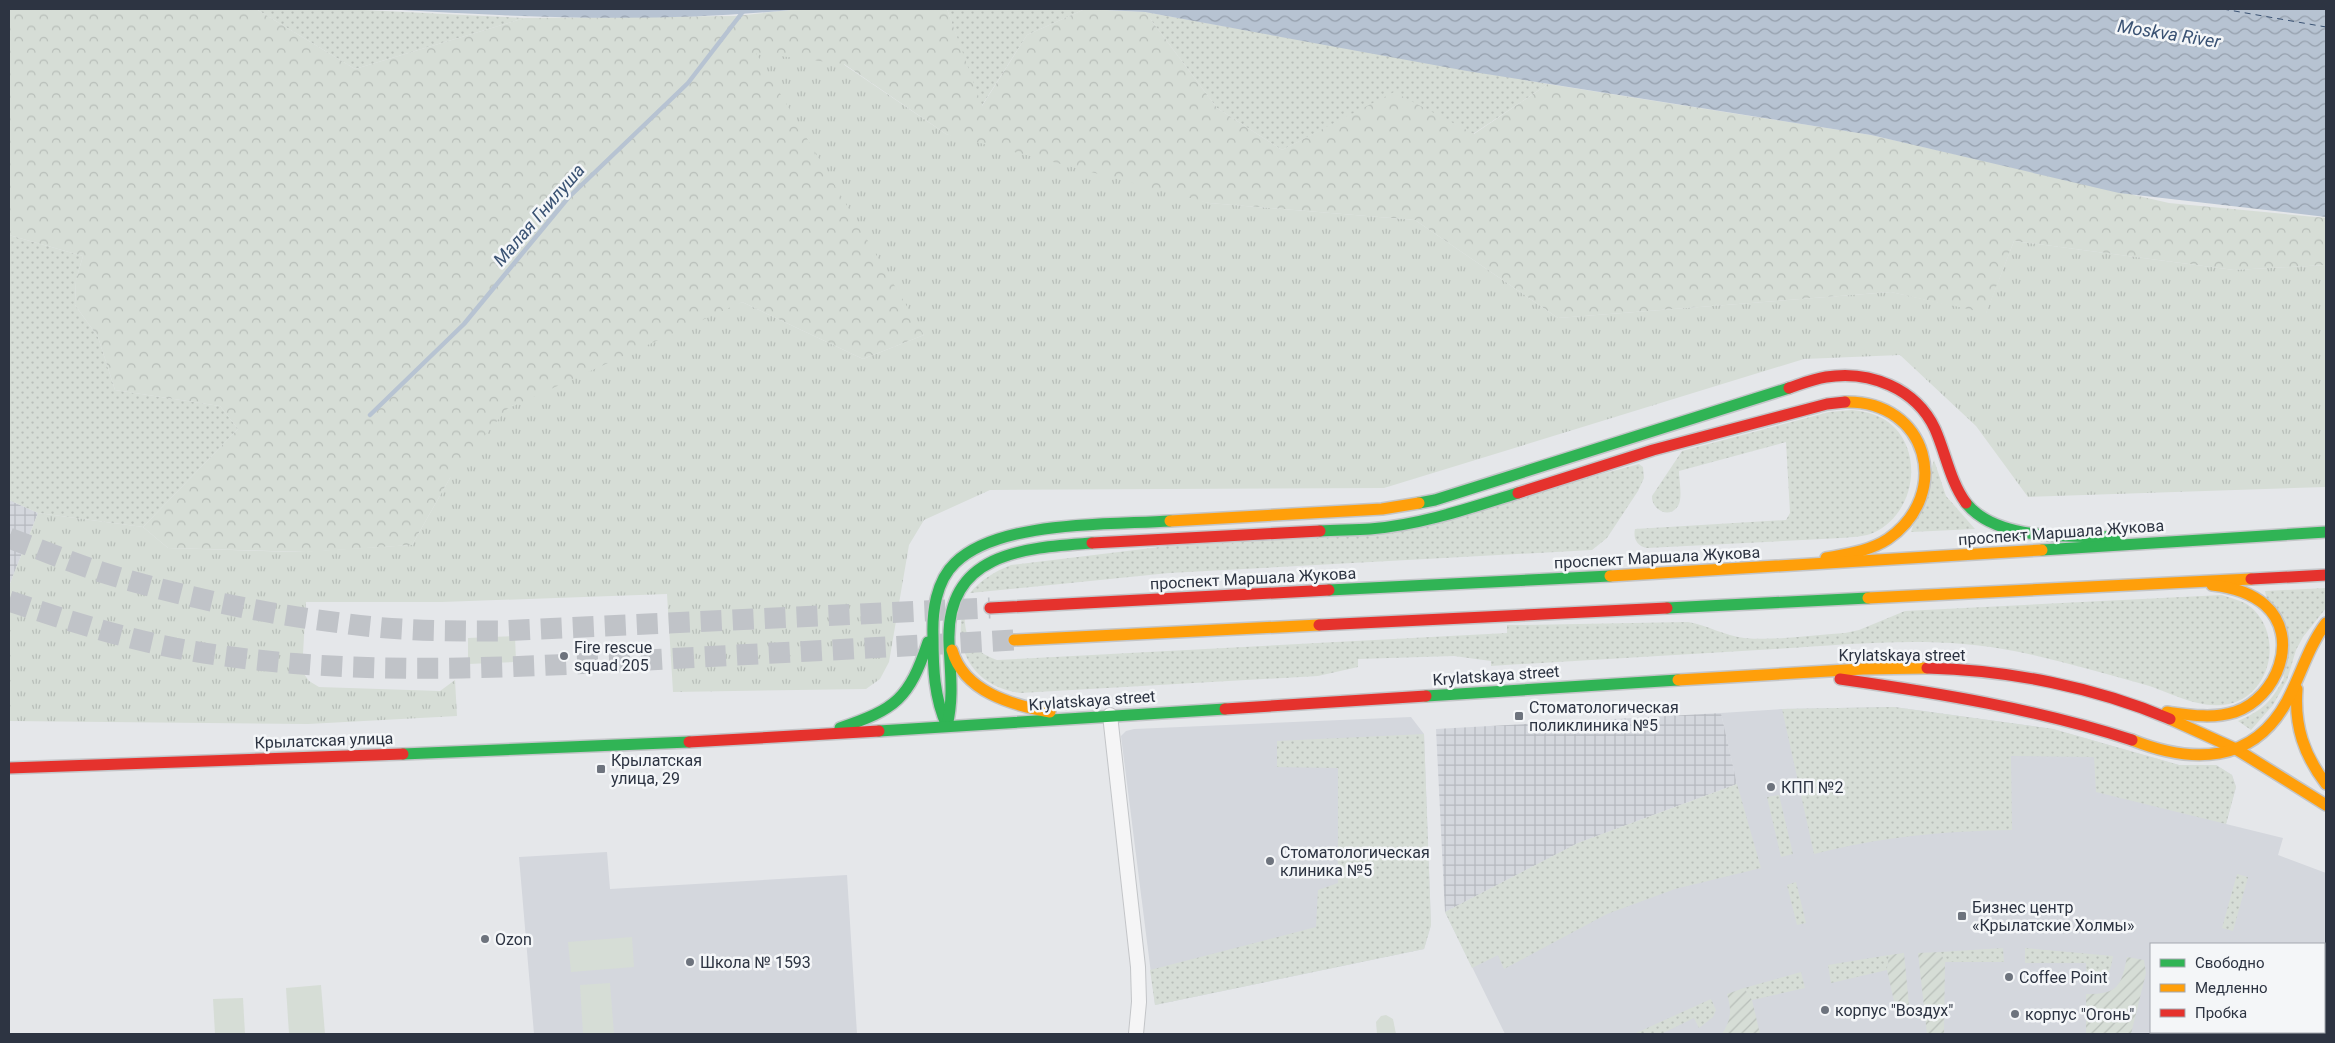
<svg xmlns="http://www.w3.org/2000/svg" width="2335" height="1043" font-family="Roboto,sans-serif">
  <defs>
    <pattern id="industrial-grid" width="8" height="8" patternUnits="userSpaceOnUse" patternTransform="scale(1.25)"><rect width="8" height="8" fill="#d4d7dd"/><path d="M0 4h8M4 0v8" fill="none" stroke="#b6b9bf"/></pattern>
    <pattern id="grass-dots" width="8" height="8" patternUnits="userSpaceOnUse" patternTransform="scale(1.25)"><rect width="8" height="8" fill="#d6ddd6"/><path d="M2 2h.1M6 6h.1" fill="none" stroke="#b8beb9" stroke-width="1.8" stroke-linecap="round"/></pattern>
    <pattern id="forest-crowns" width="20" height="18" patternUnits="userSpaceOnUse" patternTransform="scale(1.25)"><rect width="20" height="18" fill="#d6ddd6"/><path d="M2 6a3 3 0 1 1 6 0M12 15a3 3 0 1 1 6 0" fill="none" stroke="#b8beb9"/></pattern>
    <pattern id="park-tufts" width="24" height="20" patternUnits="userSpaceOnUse" patternTransform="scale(1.25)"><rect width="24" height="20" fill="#d6ddd6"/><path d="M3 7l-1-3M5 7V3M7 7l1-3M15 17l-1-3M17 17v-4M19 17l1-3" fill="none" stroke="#b8beb9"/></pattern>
    <pattern id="garden-furrows" width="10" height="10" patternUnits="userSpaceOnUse" patternTransform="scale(1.25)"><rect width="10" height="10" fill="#d6ddd6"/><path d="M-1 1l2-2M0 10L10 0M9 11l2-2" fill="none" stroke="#b8beb9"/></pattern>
    <pattern id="water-waves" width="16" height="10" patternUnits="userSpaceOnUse" patternTransform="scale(1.25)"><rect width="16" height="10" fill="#b7c3d2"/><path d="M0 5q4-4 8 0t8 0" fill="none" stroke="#959fac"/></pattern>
  </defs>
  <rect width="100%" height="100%" fill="#e5e7ea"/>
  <!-- built -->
  <g fill="#d4d7dd" fill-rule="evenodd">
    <path d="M1894,707L2053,729L2179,765H2216L2232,775L2236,787L2226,824L2283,838L2278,855L2326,873V1034H1505L1445,912L1578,843L1737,785L1721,713L1782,709ZM2151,944H2324V1032H2151Z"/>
    <polygon points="1411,717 1424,734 1431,925 1424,949 1155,1005 1121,736 1126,731 1134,729"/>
    <polygon points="607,852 610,889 847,875 857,1034 534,1034 519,857"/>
  </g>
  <!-- industrial -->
  <g fill="url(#industrial-grid)">
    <polygon points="9,500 38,513 9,586"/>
    <polygon points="1721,713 1737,784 1578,843 1445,912 1436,729"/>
  </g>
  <!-- grass -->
  <g fill="url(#grass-dots)">
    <polygon points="256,9 344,9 525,18 355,69"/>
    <polygon points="947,9 1085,9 1027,35 981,107"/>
    <polygon points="1145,12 1548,84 1473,134 1394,93 1282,150 1217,108"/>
    <polygon points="9,235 83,256 76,280 75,305 98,337 115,390 220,406 238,429 143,527 38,513 9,500"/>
    <path d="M1852,410C1868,412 1882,415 1894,427C1924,457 1913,514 1875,532C1865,537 1852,537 1841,538L1647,548C1637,546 1633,539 1635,529L1786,520L1790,513L1786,442L1679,471C1679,480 1683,498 1678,506C1669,520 1651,509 1652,496L1682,451L1829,412Z"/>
    <polygon points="1934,460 1946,496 1975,529 1911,532"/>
    <path d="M1639,464L1643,467L1644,478L1638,491L1607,538L1592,550L1169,573L970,593C982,579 994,572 1011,565L1168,546L1373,535Z"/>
    <path d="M2326,588V608L2303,637L2296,650L2287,680L2273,705L2251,730L2238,721C2263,710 2271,702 2284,678L2265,591Z"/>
    <path d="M2222,595C2233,599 2246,601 2254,610C2283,639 2270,695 2229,704C2200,710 2172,693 2146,685C2102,673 2059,660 2014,651C1935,635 1855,644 1775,649C1681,655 1586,660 1491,666V661L1454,656L1358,659V667L1318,676L1020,693C972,686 951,648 965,603C963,633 967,649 997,660L1507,633V625H1519L1688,622C1707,625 1725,636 1744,638C1777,641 1812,635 1845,633L1859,630L1905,611Z"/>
    <path d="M1894,707L2053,729L2179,765H2216L2232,775L2236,787L2226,824L2096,792L2094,757L2011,756L2012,830C1944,831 1880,837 1814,854L1782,709Z"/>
    <polygon points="1424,734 1431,925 1424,949 1155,1005 1150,970 1316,927 1318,890 1338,883 1338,768 1277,767 1277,741"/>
    <polygon points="1737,784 1761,868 1675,889 1607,914 1504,969 1498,955 1472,968 1445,912 1578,843"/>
    <polygon points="1779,795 1793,854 1781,857 1767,797"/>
    <polygon points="2237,874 2248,877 2233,931 2222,928"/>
    <polygon points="1796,882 1806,923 1797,925 1787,885"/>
    <polygon points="2003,948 2004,962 1945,962 1940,952"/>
    <path d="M2025,948L2113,956C2110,976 2106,979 2087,979L2086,963H2025Z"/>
    <polygon points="1889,955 1887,970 1831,983 1828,965"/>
    <polygon points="1801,972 1805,988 1752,1000 1744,988"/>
    <polygon points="1711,999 1716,1010 1713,1017 1699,1028 1694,1018 1661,1034 1637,1034 1636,1033"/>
  </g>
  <!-- forest -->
  <polygon fill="url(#forest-crowns)" points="9,9 256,9 355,69 525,18 736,16 799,9 947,9 982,106 1027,35 1085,9 1145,12 1217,108 1282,150 1394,92 1474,134 1548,84 1871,135 2169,203 2326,218 2326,265 2234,270 2014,241 1986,314 1891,292 1558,318 1415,220 1209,203 1043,171 946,134 844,64 898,275 924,335 863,359 742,302 450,478 412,545 306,552 168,548 143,527 238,429 220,406 115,390 98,337 75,305 76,280 83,256 9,235"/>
  <!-- park -->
  <polygon fill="url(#park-tufts)" points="756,53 843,64 946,134 1209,203 1415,220 1558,318 1891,292 1986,313 2014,241 2234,270 2326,265 2326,487 2028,497 1976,426 1900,355 1804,359 1384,488 990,490 924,520 909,545 889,662 880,679 866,689 673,692 667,594 442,602 306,602 302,671 309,681 319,687 440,691 455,680 457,716 308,724 9,721 9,586 38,513 143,527 168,548 298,552 412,545 450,478 507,409 742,302 863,359 924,335"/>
  <!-- garden -->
  <g fill="url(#garden-furrows)">
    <polygon points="1940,952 1945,962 1944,1034 1927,1034 1918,953"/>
    <polygon points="1904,953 1909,1005 1907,1013 1898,1019 1887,970 1889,955"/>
    <path d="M2127,957L2144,960L2146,973L2131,1034H2086V994C2118,994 2121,987 2127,957Z"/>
    <path d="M1744,988L1752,1000L1760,1034H1722C1731,1020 1732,1011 1727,994Z"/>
  </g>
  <!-- pitch -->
  <g fill="#d6ddd6">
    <polygon points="515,636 516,662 468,664 468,638"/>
    <polygon points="632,937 634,967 571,972 568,942"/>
    <polygon points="610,983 614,1034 583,1034 580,985"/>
    <polygon points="321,985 325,1034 289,1034 286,988"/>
    <polygon points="243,998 245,1034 215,1034 213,999"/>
    <polygon points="1386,1015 1393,1019 1396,1034 1377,1034 1376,1022 1381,1016"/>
  </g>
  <!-- water -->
  <g fill="url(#water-waves)">
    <path d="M383,9H799C661,24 521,17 383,9Z"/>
    <polygon points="1086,9 2326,9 2326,217 2119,193 1871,135 1467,71 1145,12"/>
  </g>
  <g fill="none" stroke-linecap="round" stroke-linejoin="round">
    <!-- stream -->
    <polyline stroke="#b7c3d2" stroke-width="4.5" points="370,415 464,324 568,198 688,83 745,9"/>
    <!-- ferry -->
    <polyline stroke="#3a5273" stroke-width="1" stroke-dasharray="6 5" stroke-linecap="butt" points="2223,9 2326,27"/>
    <!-- primary-tunnel -->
    <g stroke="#c0c3c8" stroke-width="21" stroke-dasharray="21 11" stroke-linecap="butt">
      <path d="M9,538C39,549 70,562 101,572C181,597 265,614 349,624C399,631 449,631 500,631L990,608"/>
      <path d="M9,601C63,619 119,637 175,648C331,677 491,669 648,660C770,653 892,647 1014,640"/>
    </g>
    <defs>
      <polyline id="street" points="1110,715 1138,967 1139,1002 1136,1034"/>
      <g id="fast">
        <polyline points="1419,503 1435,500 1789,388"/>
        <path d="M1966,503C1998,543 2074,535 2120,537"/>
        <path d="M1320,531C1336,530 1353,530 1370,529C1420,525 1470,508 1518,493"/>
        <polyline points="2042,550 2326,532"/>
        <polyline points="1329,590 1610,576"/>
        <polyline points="1667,608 1868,598"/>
        <polyline points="1426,696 1678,680"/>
        <path d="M947,726C934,698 933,667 933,637C932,612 936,581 955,563C999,520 1111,525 1170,521"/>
        <path d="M947,726C954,697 950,671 949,642C946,553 1022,548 1092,543"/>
        <path d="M840,728C896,709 909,699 928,642"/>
        <polyline points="879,731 1225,709"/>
        <polyline points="403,754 689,742"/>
      </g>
      <g id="slow">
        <polyline points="1170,521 1382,509 1419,503"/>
        <path d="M1826,558C1847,554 1870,551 1888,539C1953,494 1928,400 1845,402"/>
        <polyline points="1610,576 2042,550"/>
        <polyline points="1868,598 2251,579"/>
        <polyline points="1014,640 1319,625"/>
        <path d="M952,650C964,692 1012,705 1050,712"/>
        <polyline points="1678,680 1863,669 1927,668"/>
        <path d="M2297,689C2294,726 2304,755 2326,784"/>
        <path d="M2167,712C2189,715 2213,719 2235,712C2277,698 2301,637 2265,605C2250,592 2231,587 2212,585"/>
        <polyline points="2170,719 2236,749 2326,805"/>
        <path d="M2132,740C2192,764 2253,764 2287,701C2301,675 2308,647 2326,623"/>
      </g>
      <g id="jam">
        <path d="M1789,388C1801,384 1813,379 1826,377C1869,370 1916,388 1935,429C1946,454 1950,481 1966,503"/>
        <polyline points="1518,493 1653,450 1827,404 1845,402"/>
        <polyline points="1092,543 1320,531"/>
        <polyline points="2251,579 2326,575"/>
        <polyline points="990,608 1329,590"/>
        <polyline points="1319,625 1667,608"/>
        <path d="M1927,668C2008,670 2095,687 2170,719"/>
        <path d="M1840,679C1938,693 2037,709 2132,740"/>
        <polyline points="1225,709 1426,696"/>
        <polyline points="689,742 879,731"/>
        <polyline points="9,768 403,754"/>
      </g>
    </defs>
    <!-- street casing -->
    <use href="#street" stroke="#c3c5c8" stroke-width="16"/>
    <!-- fast casing -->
    <use href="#fast" stroke="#c3c5c8" stroke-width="14"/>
    <!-- slow casing -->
    <use href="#slow" stroke="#c3c5c8" stroke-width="14"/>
    <!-- jam casing -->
    <use href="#jam" stroke="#c3c5c8" stroke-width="14"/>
    <!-- street -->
    <use href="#street" stroke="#f5f5f6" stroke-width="14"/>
    <!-- fast -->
    <use href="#fast" stroke="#30b455" stroke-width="11"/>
    <!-- slow -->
    <use href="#slow" stroke="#ff9f0a" stroke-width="11"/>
    <!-- jam -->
    <use href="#jam" stroke="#e5322d" stroke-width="11"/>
  </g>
  <!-- markers -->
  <g fill="#6d737d" stroke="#f4f6f8" stroke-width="2">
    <circle cx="564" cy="656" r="5"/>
    <rect x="1514" y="711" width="10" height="10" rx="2.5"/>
    <rect x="596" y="764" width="10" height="10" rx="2.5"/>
    <circle cx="1771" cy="787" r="5"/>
    <circle cx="1270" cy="861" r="5"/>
    <rect x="1957" y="911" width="10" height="10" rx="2.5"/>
    <circle cx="485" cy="939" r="5"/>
    <circle cx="690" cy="962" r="5"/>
    <circle cx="2009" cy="977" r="5"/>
    <circle cx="1825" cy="1010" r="5"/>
    <circle cx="2015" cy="1014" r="5"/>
  </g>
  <g text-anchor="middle" stroke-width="5" stroke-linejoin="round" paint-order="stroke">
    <!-- street labels -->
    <g font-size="16" fill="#2d3442" stroke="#f4f6f8">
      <text transform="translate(2061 532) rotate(-4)" y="6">проспект Маршала Жукова</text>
      <text transform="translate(1657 557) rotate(-3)" y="6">проспект Маршала Жукова</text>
      <text transform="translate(1253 578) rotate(-3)" y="6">проспект Маршала Жукова</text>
      <text x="1902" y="661">Krylatskaya street</text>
      <text transform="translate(1496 675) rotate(-4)" y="6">Krylatskaya street</text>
      <text transform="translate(1092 700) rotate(-4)" y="6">Krylatskaya street</text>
      <text transform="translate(324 740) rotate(-2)" y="6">Крылатская улица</text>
    </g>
    <!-- poi labels -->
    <g font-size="16" fill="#2d3442" stroke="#f4f6f8" text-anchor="start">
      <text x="574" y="653">Fire rescue<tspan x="574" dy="18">squad 205</tspan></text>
      <text x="1529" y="713">Стоматологическая<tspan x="1529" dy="18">поликлиника №5</tspan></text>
      <text x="611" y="766">Крылатская<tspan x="611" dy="18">улица, 29</tspan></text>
      <text x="1781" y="793">КПП №2</text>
      <text x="1280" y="858">Стоматологическая<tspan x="1280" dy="18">клиника №5</tspan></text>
      <text x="1972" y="913">Бизнес центр<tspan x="1972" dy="18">«Крылатские Холмы»</tspan></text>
      <text x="495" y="945">Ozon</text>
      <text x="700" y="968">Школа № 1593</text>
      <text x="2019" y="983">Coffee Point</text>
      <text x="1835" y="1016">корпус "Воздух"</text>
      <text x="2025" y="1020">корпус "Огонь"</text>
    </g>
    <!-- water labels -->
    <g font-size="18" font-style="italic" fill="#3a5273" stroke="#f4f6f8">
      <text transform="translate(2169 34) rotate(9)" y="6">Moskva River</text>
      <text transform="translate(539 215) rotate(-49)" y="6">Малая Гнилуша</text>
    </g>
  </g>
  <!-- border -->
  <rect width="2335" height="1043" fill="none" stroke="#2d3442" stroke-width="20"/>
  <!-- legend -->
  <rect x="2150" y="943" width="175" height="90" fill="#f4f6f8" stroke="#a4a8af"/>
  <rect x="2160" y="959" width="25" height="8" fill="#30b455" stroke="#a4a8af"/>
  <text x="2195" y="968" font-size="15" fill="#2d3442">Свободно</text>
  <rect x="2160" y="984" width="25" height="8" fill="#ff9f0a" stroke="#a4a8af"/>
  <text x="2195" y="993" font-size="15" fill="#2d3442">Медленно</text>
  <rect x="2160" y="1009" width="25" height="8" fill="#e5322d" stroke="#a4a8af"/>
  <text x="2195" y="1018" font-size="15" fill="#2d3442">Пробка</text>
</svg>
